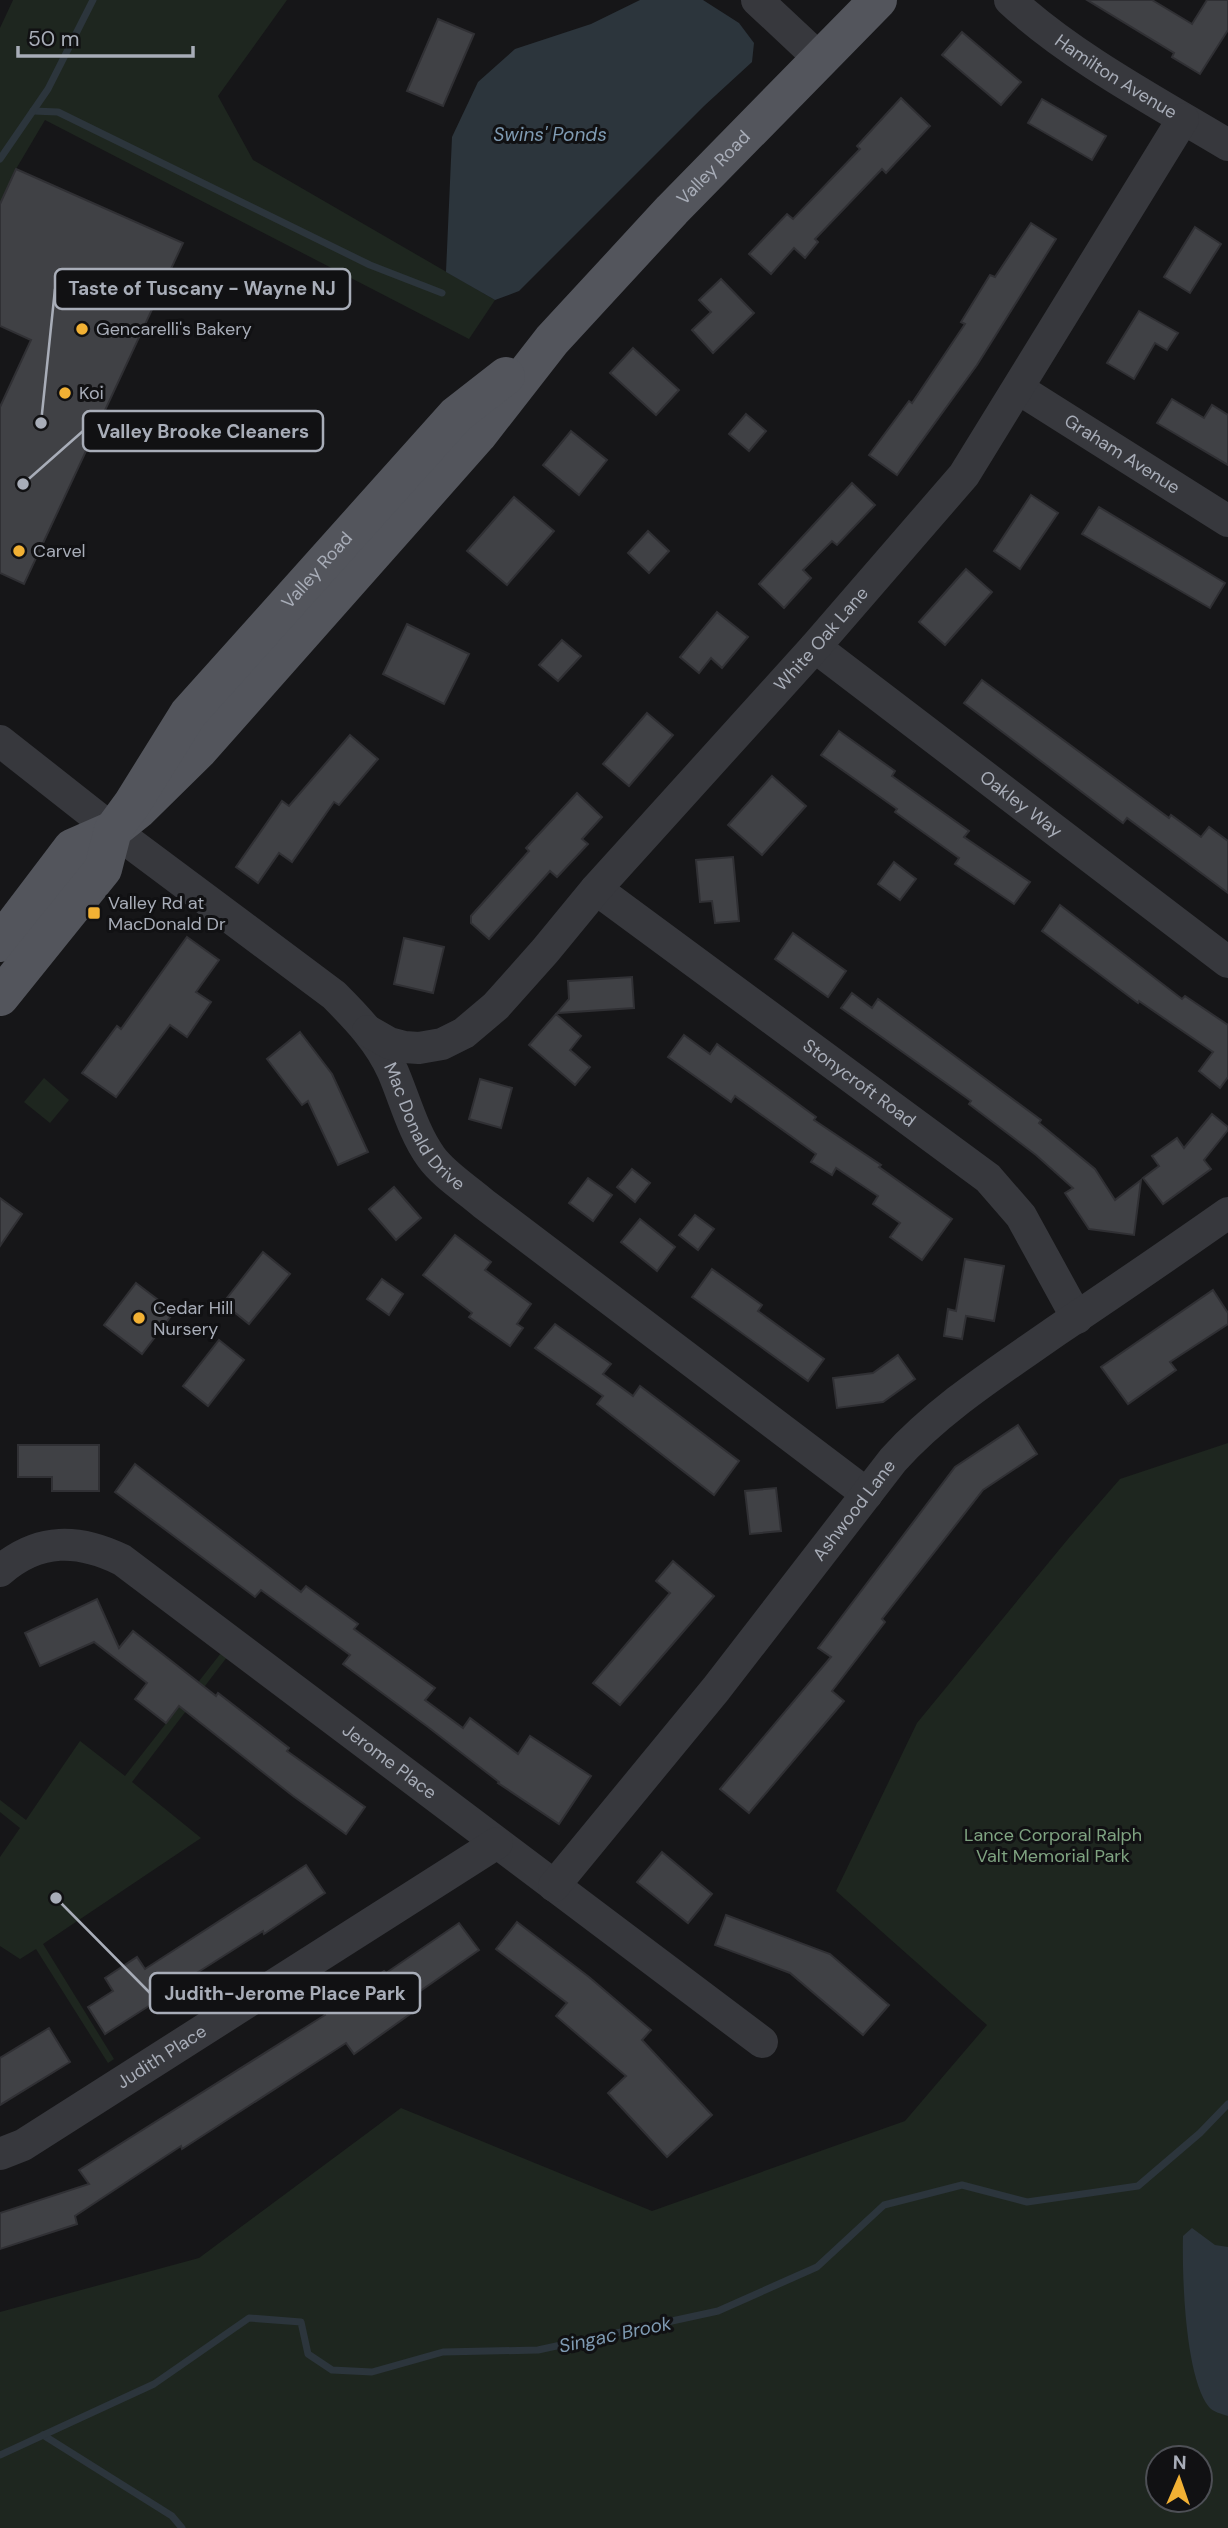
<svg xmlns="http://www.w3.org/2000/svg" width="1228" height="2528" font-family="'DM Sans',sans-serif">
  <rect width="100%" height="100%" fill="#161618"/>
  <!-- green -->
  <g fill="#1e261f" fill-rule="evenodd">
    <polygon points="13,0 287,0 218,96 253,160 495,300 469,339 45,120 16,169 0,204 0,28"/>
    <polygon points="44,1078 69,1100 50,1123 24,1102"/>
    <path d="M1228,1443V2528H0V2312L199,2258L401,2108L652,2211L905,2121L987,2025L836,1891L917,1723L1068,1539L1120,1479ZM1158,2458H1200V2500H1158Z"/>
    <polygon points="221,1653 227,1657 132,1782 201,1838 43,1944 114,2059 108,2063 36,1949 20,1959 0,1946 0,1857 20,1828 0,1812 0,1800 26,1820 80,1741 125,1776"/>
  </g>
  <!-- water -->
  <g fill="#2c353c">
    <polygon points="640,0 703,0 739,23 754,43 752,62 704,106 519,291 495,300 446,272 452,137 478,82 515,49 591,24"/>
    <path d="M1192,2228L1215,2245L1228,2247V2416C1222,2414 1213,2412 1209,2407C1185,2377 1182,2276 1183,2236Z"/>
  </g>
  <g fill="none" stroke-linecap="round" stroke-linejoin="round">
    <!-- stream -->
    <g stroke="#2c353c" stroke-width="7">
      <polyline points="33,111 58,112 370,265 442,293"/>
      <polyline points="0,159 48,89 93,0"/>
      <polyline points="43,2435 172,2516 182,2528"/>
      <polyline points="0,2455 154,2384 249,2318 301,2322 308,2354 332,2370 372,2372 443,2352 538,2350 718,2311 817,2267 884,2205 962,2185 1027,2202 1138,2186 1200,2133 1228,2104"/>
    </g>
  </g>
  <!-- building -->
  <g fill="#404145" stroke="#303034" stroke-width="2">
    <polygon points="1087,0 1152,0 1192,24 1207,0 1228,0 1228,30 1200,74 1172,57 1174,53"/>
    <polygon points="438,19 474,34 443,106 407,91"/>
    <polygon points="962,32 1021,82 1001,105 942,55"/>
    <polygon points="901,98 930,126 886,173 882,169 815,239 818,242 805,258 794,248 771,274 749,254 787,214 793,219 860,149 857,146"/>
    <polygon points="1042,99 1106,136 1092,160 1028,123"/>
    <polygon points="16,169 183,243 24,584 0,573 0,407 31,340 0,326 0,204"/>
    <polygon points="1031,223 1056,239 977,365 897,475 869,455 909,401 912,403 965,324 961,322 990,275 995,277"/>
    <polygon points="1195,227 1221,244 1190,293 1164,277"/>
    <polygon points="721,279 754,313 713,353 692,330 711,312 699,300"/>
    <polygon points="1139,311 1178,333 1167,350 1155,343 1134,379 1107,363"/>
    <polygon points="633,348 679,390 656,415 610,373"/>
    <polygon points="1172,399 1204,418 1212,405 1228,415 1228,465 1157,423"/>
    <polygon points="746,414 766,431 749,451 729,434"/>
    <polygon points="571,431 607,460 579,495 543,465"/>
    <polygon points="852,483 875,505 837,545 832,541 803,570 811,578 784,608 759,584"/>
    <polygon points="1031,495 1058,513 1020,569 994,551"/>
    <polygon points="514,497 554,531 507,585 467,551"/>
    <polygon points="1099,507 1225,583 1210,608 1082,534"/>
    <polygon points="648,531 669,551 649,573 628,553"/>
    <polygon points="966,569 992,592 945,645 919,622"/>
    <polygon points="717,612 748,637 722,668 711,658 699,673 680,657"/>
    <polygon points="407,624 469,654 444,704 383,674"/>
    <polygon points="562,640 581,656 558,681 539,665"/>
    <polygon points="982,680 1169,818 1171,815 1201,837 1209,827 1228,841 1228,893 1127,818 1123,823 964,703"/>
    <polygon points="647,713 673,735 629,786 603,764"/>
    <polygon points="839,731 895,771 892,776 969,831 964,837 1030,882 1014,904 955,864 959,858 895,812 897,809 821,755"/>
    <polygon points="350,735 378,759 339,805 334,802 292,862 279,853 258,883 236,867 282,801 289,806"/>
    <polygon points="772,776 806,806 762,855 728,825"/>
    <polygon points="577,793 602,817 582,839 588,844 557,877 550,871 489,939 471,923 471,916 529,851 526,848"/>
    <polygon points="733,857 739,921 715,923 712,901 700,902 696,860"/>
    <polygon points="894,862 916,879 900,900 878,884"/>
    <polygon points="1060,905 1182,999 1185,996 1228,1025 1228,1077 1220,1088 1199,1071 1213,1052 1139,1001 1138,1003 1042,931"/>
    <polygon points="793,933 846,971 828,997 775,959"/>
    <polygon points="187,937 219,960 196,992 211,1002 187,1037 170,1025 116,1097 82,1073 117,1026 121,1029"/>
    <polygon points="404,938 444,947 433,993 394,984"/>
    <polygon points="632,977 634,1008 557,1013 569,999 568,981"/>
    <polygon points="852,993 872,1008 878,999 1041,1120 1039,1123 1095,1169 1115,1200 1141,1180 1134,1235 1089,1229 1065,1193 1073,1188 1036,1155 969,1104 971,1101 841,1008"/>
    <polygon points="556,1014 581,1036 570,1050 590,1067 575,1085 529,1045"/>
    <polygon points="300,1032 332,1074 368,1152 338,1165 308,1101 302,1105 267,1059"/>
    <polygon points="684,1035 710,1054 717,1044 816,1117 814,1120 881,1165 879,1167 952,1219 922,1260 890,1237 900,1223 873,1204 878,1196 836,1168 832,1175 811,1162 816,1154 735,1096 731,1102 668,1057"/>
    <polygon points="480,1079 512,1088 501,1128 469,1119"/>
    <polygon points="1212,1114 1228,1127 1228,1130 1204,1160 1211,1169 1163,1204 1143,1178 1159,1166 1152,1156 1177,1138 1184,1148"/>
    <polygon points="632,1169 650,1183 635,1202 617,1187"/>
    <polygon points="588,1178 612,1195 593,1221 569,1203"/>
    <polygon points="394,1187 421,1218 396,1240 369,1209"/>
    <polygon points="0,1198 22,1214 0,1246"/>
    <polygon points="695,1215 714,1229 698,1250 679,1235"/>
    <polygon points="640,1219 675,1247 657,1271 621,1242"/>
    <polygon points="455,1235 491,1262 485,1270 531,1304 517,1324 523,1328 510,1346 469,1317 472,1313 423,1275"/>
    <polygon points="263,1252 290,1274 249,1324 223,1303"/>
    <polygon points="965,1259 1004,1266 994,1321 966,1316 962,1339 944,1336 948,1309 956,1311"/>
    <polygon points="712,1269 762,1305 758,1311 824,1359 808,1381 692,1297"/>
    <polygon points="382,1279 403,1294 389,1315 367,1299"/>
    <polygon points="136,1283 174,1312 142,1354 104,1325"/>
    <polygon points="1213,1290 1228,1313 1228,1324 1170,1362 1176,1370 1128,1404 1101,1367"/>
    <polygon points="555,1324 611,1364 603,1374 633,1396 640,1386 739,1461 714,1495 597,1404 603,1396 535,1348"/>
    <polygon points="219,1340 244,1360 208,1406 183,1386"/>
    <polygon points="898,1355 915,1379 883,1402 837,1408 833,1378 873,1373"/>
    <polygon points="1018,1425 1037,1454 983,1490 882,1619 885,1622 832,1691 844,1701 749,1813 720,1789 831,1657 818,1648 955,1467"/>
    <polygon points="18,1445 99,1445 99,1491 52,1491 52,1477 18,1477"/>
    <polygon points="135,1464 301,1592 306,1586 358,1624 354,1629 435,1688 425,1700 463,1728 470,1718 518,1754 530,1736 591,1776 559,1824 498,1783 499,1782 428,1727 343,1664 350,1655 261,1590 255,1597 115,1492"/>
    <polygon points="776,1488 781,1531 750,1534 745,1491"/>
    <polygon points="673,1561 714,1596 620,1705 593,1683 670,1593 656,1581"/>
    <polygon points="97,1599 119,1648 133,1631 216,1696 218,1693 289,1748 287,1751 365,1807 346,1834 293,1796 179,1706 166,1723 135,1699 147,1683 94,1642 40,1666 25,1633"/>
    <polygon points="662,1852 712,1894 688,1923 637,1882"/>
    <polygon points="306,1865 325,1893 264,1934 263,1931 162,1995 163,1997 105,2034 88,2007 113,1991 105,1978 137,1957 145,1969"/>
    <polygon points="726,1915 830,1954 889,2005 863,2035 790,1973 715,1945"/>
    <polygon points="517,1922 589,1977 651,2030 642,2040 712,2115 667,2157 608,2093 626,2076 556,2016 567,2003 496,1949"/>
    <polygon points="459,1923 479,1950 406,2001 413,2012 354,2054 346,2043 182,2149 181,2146 75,2216 77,2224 0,2249 0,2213 89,2184 79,2170 325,2015 324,2013 384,1971 386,1973"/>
    <polygon points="49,2028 70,2062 0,2105 0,2058"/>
  </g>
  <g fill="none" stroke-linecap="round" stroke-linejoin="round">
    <!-- minor -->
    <g stroke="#37383d" stroke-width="32">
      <polyline points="757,0 820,59"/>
      <path id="s1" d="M1010,0C1070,56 1158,103 1228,145"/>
      <path id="s2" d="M1019,389L1228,521"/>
      <path id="s3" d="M815,647L1228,962"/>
      <path id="s4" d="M0,741L113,830L334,995C357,1018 380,1042 393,1072C405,1100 413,1132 431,1157C444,1175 467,1189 484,1204L867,1494"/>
      <path id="s5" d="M596,889L988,1178L1021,1216L1077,1318"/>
      <path id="s6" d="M368,1031L389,1043L404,1047L419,1048L442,1044L464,1033L496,1006L545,951L596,889L815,647L964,475L1183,119"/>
      <path id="s7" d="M0,1571C39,1537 79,1539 122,1560L762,2042"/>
      <path id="s8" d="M554,1886L716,1689L893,1460C940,1408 999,1371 1056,1331C1114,1292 1171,1253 1228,1213"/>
      <path id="s9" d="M0,2154L23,2145L497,1843"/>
    </g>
    <!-- major -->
    <g stroke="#53555c" stroke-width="38">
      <path id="s10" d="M0,943L72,848L113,830L138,810L199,750L478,435L552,340L672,210L878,0"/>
      <path id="s11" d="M0,997L103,869L113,830L132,804L188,714L456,415L506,376"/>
    </g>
  </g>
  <!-- markers -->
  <g fill="#f2b134" stroke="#111113" stroke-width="2.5">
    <circle cx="82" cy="329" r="7"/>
    <circle cx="65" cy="393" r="7"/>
    <circle cx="19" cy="551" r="7"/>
    <rect x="87" y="906" width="14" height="14" rx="3.5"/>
    <circle cx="139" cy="1318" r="7"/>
  </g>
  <g text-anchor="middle" stroke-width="6" stroke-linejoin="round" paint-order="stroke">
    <!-- street labels -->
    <g font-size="18" fill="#a8adb8" stroke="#111113">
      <text dy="6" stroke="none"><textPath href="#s1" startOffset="131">Hamilton Avenue</textPath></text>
      <text dy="6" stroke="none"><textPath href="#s10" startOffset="1059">Valley Road</textPath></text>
      <text dy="6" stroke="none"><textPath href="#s2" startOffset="122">Graham Avenue</textPath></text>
      <text dy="6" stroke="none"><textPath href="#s11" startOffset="536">Valley Road</textPath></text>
      <text dy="6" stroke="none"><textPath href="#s6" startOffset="635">White Oak Lane</textPath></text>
      <text dy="6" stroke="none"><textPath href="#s3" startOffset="259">Oakley Way</textPath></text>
      <text dy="6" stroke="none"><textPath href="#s5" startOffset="327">Stonycroft Road</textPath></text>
      <text dy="6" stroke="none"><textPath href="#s4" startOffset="581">Mac Donald Drive</textPath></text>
      <text dy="6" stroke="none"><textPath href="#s8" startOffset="481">Ashwood Lane</textPath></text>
      <text dy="6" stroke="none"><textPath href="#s7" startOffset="466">Jerome Place</textPath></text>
      <text dy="6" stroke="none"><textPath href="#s9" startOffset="189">Judith Place</textPath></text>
    </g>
    <!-- poi labels -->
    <g font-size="18" fill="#a8adb8" stroke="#111113" text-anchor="start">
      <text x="96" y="335">Gencarelli's Bakery</text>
      <text x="79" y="399">Koi</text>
      <text x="33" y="557">Carvel</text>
      <text x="108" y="909">Valley Rd at<tspan x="108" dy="21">MacDonald Dr</tspan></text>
      <text x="153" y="1314">Cedar Hill<tspan x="153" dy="21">Nursery</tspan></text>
    </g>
    <!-- park labels -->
    <g font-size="18" fill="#7fa381" stroke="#111113">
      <text x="1053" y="1841">Lance Corporal Ralph<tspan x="1053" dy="21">Valt Memorial Park</tspan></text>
    </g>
    <!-- water labels -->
    <g font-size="19" font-style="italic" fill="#7f9bb3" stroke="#111113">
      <text x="550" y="141">Swins' Ponds</text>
      <text transform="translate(615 2334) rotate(-12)" y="7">Singac Brook</text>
    </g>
  </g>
  <!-- callouts -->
  <path fill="none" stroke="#a8adb8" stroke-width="2.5" d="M41 423L55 289M23 484L83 431M56 1898L150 1993"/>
  <g fill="#a8adb8" stroke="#111113" stroke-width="2.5">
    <circle cx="41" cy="423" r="7"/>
    <circle cx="23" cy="484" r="7"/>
    <circle cx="56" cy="1898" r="7"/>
  </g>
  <g fill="#111113" stroke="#a8adb8" stroke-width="2.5">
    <rect x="55" y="269" width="295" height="40" rx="7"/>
    <rect x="83" y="411" width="240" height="40" rx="7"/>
    <rect x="150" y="1973" width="270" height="40" rx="7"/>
  </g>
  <g font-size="19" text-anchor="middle" font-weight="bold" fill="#a8adb8">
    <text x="202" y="295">Taste of Tuscany - Wayne NJ</text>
    <text x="203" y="438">Valley Brooke Cleaners</text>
    <text x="285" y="2000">Judith-Jerome Place Park</text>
  </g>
  <!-- north arrow -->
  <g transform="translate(1179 2479) rotate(2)"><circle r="33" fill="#111113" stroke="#4d4f55" stroke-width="2"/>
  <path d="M0-5L12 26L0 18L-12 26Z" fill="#f2b134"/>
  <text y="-10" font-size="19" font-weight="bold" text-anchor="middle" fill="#a8adb8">N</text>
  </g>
  <!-- scale -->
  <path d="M18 46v10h175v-10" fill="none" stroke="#a8adb8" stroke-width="3.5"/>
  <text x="28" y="46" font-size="21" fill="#a8adb8" stroke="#111113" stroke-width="5" paint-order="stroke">50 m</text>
</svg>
